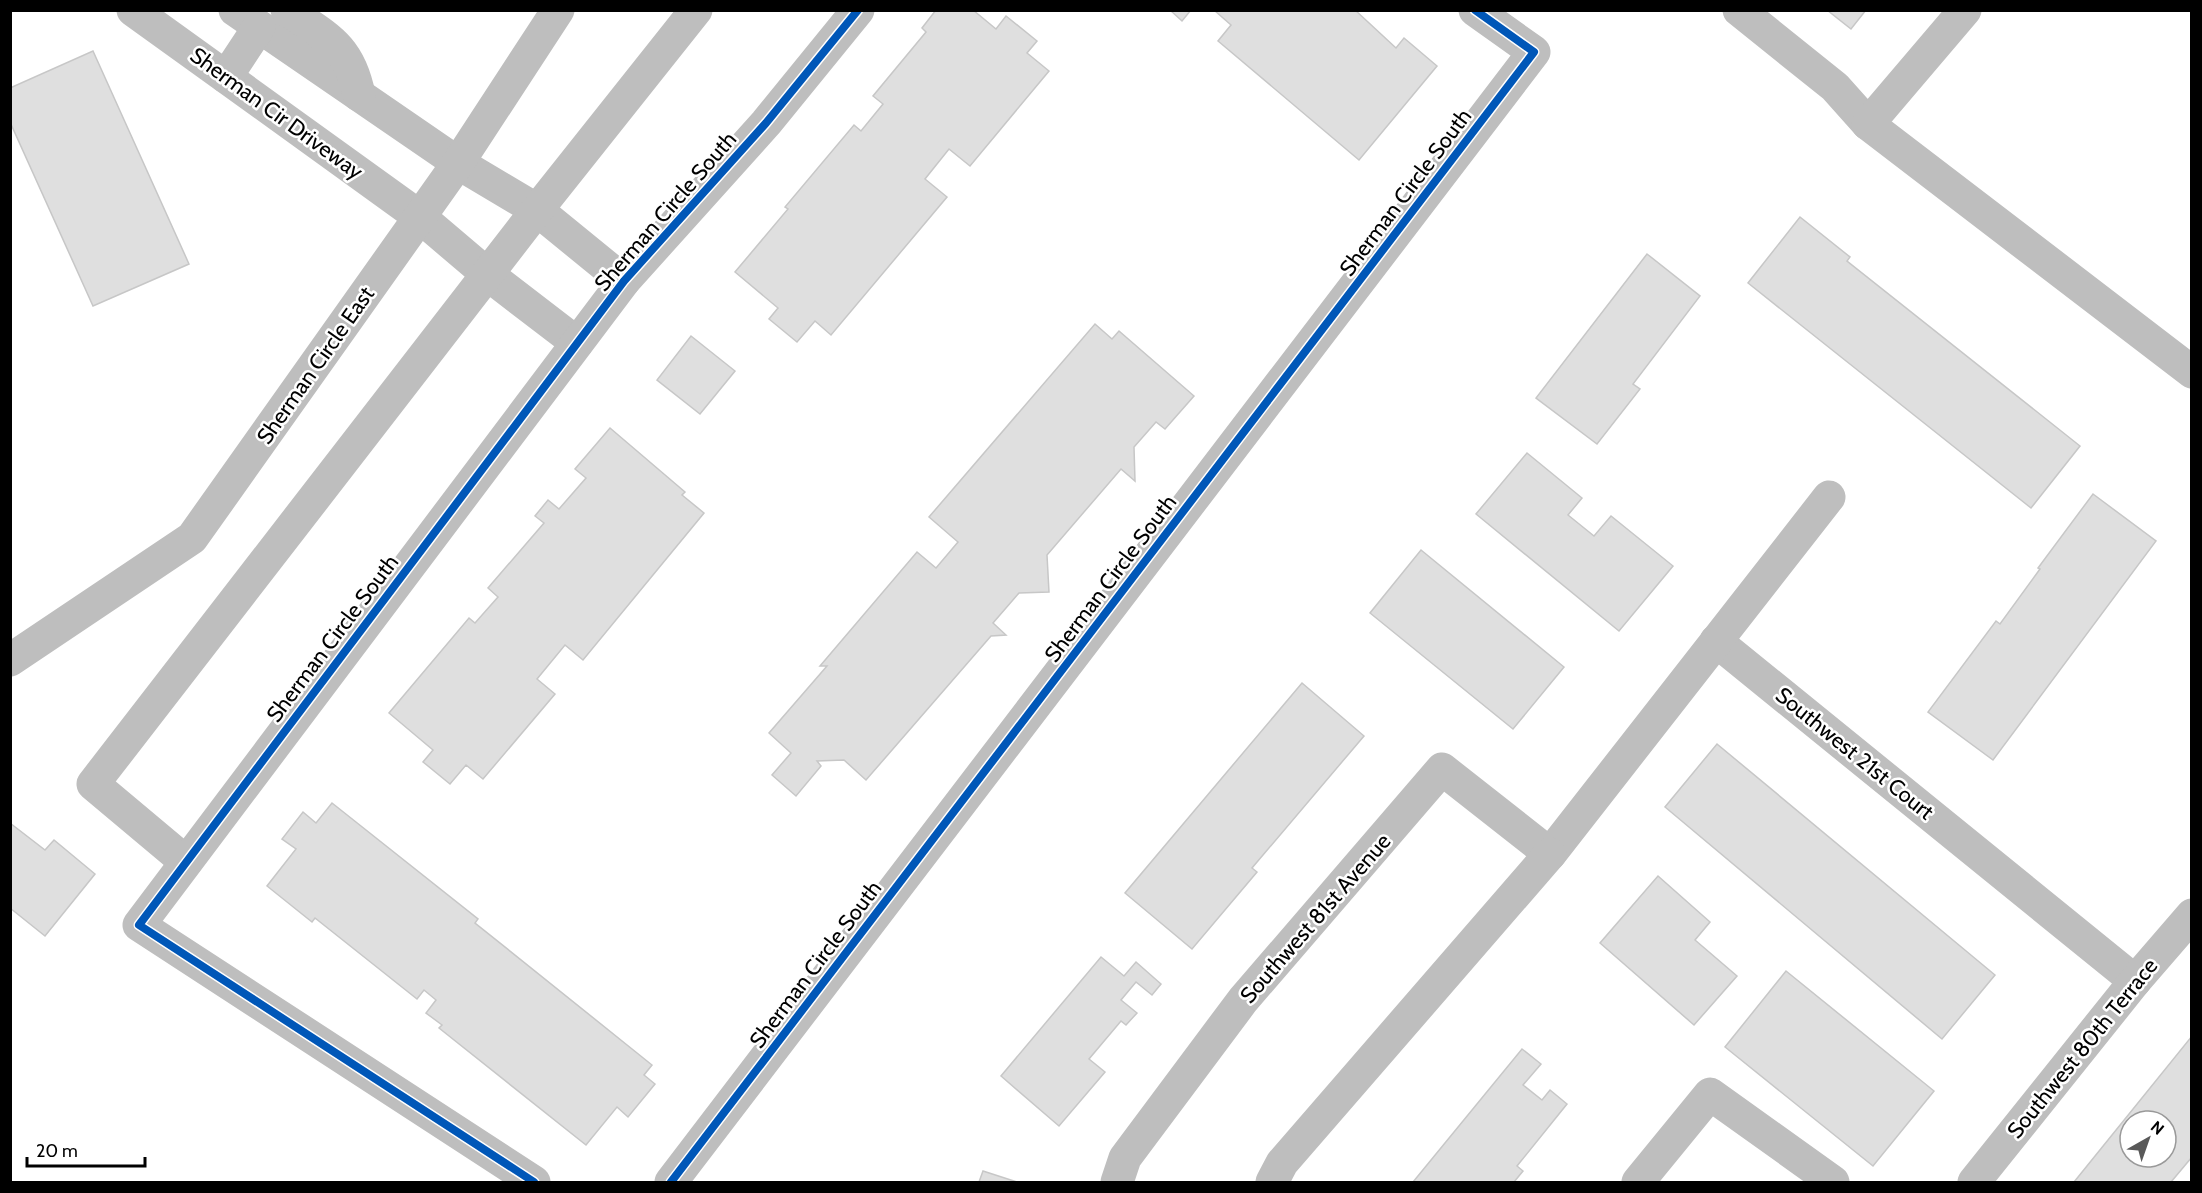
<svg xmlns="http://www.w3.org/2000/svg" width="2202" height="1193" font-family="Cabin,sans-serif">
  <rect width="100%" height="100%" fill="#fff"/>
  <!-- building -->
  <g fill="#dfdfdf" stroke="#c7c7c7" stroke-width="1.5" fill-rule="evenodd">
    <polygon points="936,10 973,10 996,29 1006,16 1037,41 1027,53 1049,71 970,166 949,149 925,179 947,197 831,335 815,321 797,342 769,319 778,308 735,272 788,209 785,207 854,125 861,131 883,104 873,96 926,32 922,28"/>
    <polygon points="1170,10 1191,10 1182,21"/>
    <polygon points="1214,10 1355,10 1396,48 1404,38 1437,66 1359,160 1218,41 1231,25"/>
    <polygon points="1827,10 1866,10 1851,29"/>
    <polygon points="93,51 189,264 93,306 10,122 10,88"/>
    <polygon points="1800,217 1850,257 1847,261 2080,446 2031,508 1748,283"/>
    <polygon points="1647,254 1700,296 1633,384 1640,389 1597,444 1536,398"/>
    <polygon points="1095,324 1112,339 1119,331 1194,396 1165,429 1156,422 1134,447 1135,481 1121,469 1047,555 1049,592 1019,593 993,623 1006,635 991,636 866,780 844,760 817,761 821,766 796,796 772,775 791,753 769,733 827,666 820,666 917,552 936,568 958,542 929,517"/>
    <polygon points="691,336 735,371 700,414 657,380"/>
    <polygon points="610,428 685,492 682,495 704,513 583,660 565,645 537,679 555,694 483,779 466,765 450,784 423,762 433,750 389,713 469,618 475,623 498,597 488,588 544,523 535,516 548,500 559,509 586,478 575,469"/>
    <polygon points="1527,453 1582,498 1568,515 1594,536 1611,516 1673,566 1619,631 1476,514"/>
    <polygon points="2093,494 2156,541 1993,760 1928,712 1996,621 2000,624 2040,569 2038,568"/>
    <polygon points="1421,550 1564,667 1513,729 1370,613"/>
    <polygon points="1302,683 1364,736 1252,868 1257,872 1192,949 1125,893"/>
    <polygon points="1717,744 1995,975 1942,1039 1665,807"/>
    <polygon points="332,803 478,919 475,923 652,1065 644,1075 655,1084 628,1117 617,1107 586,1145 439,1028 442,1025 426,1013 436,1000 424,990 417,999 315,918 312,922 267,886 296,849 282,839 303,812 316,823"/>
    <polygon points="10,823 45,850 54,840 95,874 45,936 10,908"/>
    <polygon points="1658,876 1710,922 1695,940 1737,976 1694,1025 1600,943"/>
    <polygon points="1101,957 1124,976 1136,962 1161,984 1152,995 1136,982 1121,1000 1137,1013 1126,1025 1121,1021 1089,1059 1105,1072 1059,1126 1001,1076"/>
    <polygon points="1786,971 1934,1091 1873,1166 1725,1047"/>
    <path d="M2192,1036V1157L2171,1182H2074ZM2130,1121H2166V1157H2130Z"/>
    <polygon points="1522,1049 1541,1064 1523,1085 1542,1100 1550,1090 1567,1104 1517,1166 1523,1171 1514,1182 1413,1182"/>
    <polygon points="983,1171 1017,1182 979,1182"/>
  </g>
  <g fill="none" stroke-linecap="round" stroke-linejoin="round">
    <!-- minor -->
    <g stroke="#bebebe" stroke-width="33">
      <polyline points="133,10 420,217 487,274 577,343"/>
      <polyline points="235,10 458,163 537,210 624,281"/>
      <path d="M287,10C326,37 349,45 359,95"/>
      <polyline points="1739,10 1835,87 1868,124"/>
      <polyline points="1965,10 1868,124 2192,372"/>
      <polyline points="226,77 259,27"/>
      <polyline points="1716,641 2135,981"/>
      <polyline points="10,660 192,538 458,163 558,10"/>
      <polyline points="186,862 93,784 537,210 696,10"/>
      <polyline points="534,1182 139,925 624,281 766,123 858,10"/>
      <polyline points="671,1182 1534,52 1475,10"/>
      <polyline points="1117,1182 1125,1158 1243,1000 1442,769 1550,854 1829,497"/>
      <polyline points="1272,1182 1282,1163 1550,854"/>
      <polyline points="1638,1182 1710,1094 1833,1182"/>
      <polyline points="1974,1182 2135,981 2192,915"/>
    </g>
    <defs>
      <g id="cycleway">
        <polyline points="534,1182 139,925 624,281 766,123 858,10"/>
        <polyline points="671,1182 1534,52 1475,10"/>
      </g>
    </defs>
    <!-- cycleway casing -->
    <use href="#cycleway" stroke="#fff" stroke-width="11"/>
    <!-- cycleway -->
    <use href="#cycleway" stroke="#0057b8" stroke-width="8"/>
  </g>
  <g text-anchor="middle" stroke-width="5" stroke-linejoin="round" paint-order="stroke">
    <!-- street labels -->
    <g font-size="22" fill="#000" stroke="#fff">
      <text transform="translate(277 113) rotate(36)" y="8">Sherman Cir Driveway</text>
      <text transform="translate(1405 192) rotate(-53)" y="8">Sherman Circle South</text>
      <text transform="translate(665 211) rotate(-49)" y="8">Sherman Circle South</text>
      <text transform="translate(315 365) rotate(-55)" y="8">Sherman Circle East</text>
      <text transform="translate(1110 578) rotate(-53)" y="8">Sherman Circle South</text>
      <text transform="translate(332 638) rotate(-53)" y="8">Sherman Circle South</text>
      <text transform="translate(1855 753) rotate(39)" y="8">Southwest 21st Court</text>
      <text transform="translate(1315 918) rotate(-49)" y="8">Southwest 81st Avenue</text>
      <text transform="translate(815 964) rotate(-53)" y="8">Sherman Circle South</text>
      <text transform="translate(2082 1048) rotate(-51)" y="8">Southwest 80th Terrace</text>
    </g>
  </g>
  <!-- border -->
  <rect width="2202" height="1193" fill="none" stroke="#000000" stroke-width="24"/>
  <!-- north arrow -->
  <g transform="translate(2148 1139) rotate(40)"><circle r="28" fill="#ffffff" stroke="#999999" stroke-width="1.5"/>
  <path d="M0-4.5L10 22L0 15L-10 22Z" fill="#595959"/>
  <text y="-9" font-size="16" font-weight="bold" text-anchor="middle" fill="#000000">N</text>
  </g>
  <!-- scale -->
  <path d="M27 1157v9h118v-9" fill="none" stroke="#000000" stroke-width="3"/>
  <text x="36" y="1157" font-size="18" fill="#000000" stroke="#ffffff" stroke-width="4.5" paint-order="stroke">20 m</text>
</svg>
